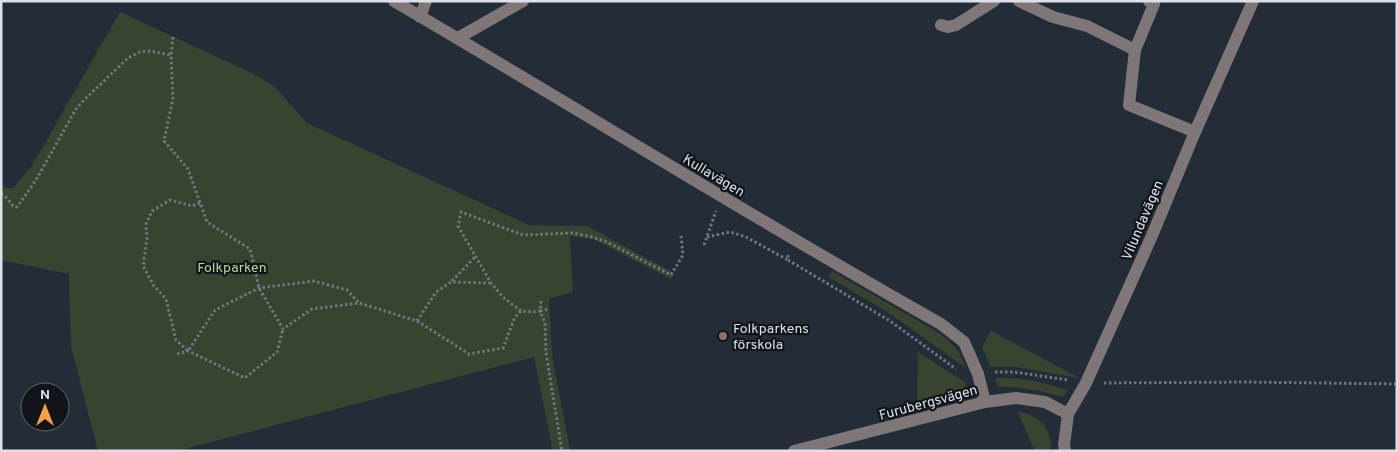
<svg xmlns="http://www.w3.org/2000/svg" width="1398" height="452" font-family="Overpass,sans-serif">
  <rect width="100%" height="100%" fill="#232d37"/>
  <!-- green -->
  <g fill="#38442f">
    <polygon points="120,12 252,73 274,86 307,123 529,225 587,226 674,273 671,279 593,239 570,236 573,292 549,299 552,354 570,451 553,451 534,357 177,451 98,451 71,346 69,274 1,260 1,187 13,188 32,166"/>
    <polygon points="832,271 934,330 948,340 959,352 966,368 892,315 829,277"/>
    <polygon points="991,331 1080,378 1016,367 991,367 982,347"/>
    <polygon points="918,352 966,383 962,394 917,405"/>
    <path d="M995,378C1022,377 1042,382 1068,390L1063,397C1040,390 1022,387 998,387Z"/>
    <path d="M1017,411C1039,416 1048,424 1052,447L1047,451H1035Z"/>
  </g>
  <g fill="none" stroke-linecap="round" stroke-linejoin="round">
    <!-- path -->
    <g stroke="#6d767f" stroke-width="3" stroke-dasharray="2.5 2.5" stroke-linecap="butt">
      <polyline points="173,37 171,55 173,98 164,141 188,169 207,222 250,249 259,288 283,329 312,309 359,303 417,321 469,354 503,348 515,317 521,311 533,312 540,311 545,323 546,353 562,451"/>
      <polyline points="1,194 4,195 13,206 17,207 36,180 76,109 84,100 128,58 140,52 150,51 171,55"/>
      <polyline points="200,203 192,206 170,200 152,211 146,224 147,239 143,266 154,286 166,299 176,340 188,351 215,310 259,288 314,281 347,290 359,303"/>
      <polyline points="707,237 730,232 746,237 788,260"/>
      <polyline points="704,245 716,211"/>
      <polyline points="788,255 788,260 890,321 956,369"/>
      <polyline points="452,281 475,257"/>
      <polyline points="541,301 540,311 549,309"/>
      <polyline points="521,311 504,298 491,283 458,226 461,212 523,235 573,233 592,237 605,241 671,275 683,255 681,236"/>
      <polyline points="417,321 436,292 451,282 490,283"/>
      <polyline points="177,354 188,351 245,378 277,352 283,329"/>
      <polyline points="995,372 1014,372 1068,380"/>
      <polyline points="1104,383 1244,382 1397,384"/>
    </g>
    <!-- minor -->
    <g stroke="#7e7677" stroke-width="12">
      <path d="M394,1C577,108 756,220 941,324L964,342L978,374L985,402"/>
      <polyline points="1019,1 1053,17 1087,26 1135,50"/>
      <polyline points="1149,1 1154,4 1135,50 1129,105 1195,132"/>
      <polyline points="420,17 426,1"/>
      <polyline points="941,25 948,27 956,25 994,1"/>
      <polyline points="458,38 523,1"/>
      <polyline points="794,451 985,402 1016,398 1045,402 1068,414"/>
      <polyline points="1065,451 1064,445 1068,414 1086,383 1151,238 1195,132 1253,1"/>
    </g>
  </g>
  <!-- markers -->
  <circle fill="#8d6e63" stroke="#11151a" stroke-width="2" cx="723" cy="336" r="5"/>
  <g text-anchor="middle" stroke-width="4.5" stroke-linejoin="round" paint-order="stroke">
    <!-- street labels -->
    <g font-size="14" fill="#dbe1e8" stroke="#11151a">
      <text transform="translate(714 175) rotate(31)" y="5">Kullavägen</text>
      <text transform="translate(1142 220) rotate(-67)" y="5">Vilundavägen</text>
      <text transform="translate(928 402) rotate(-15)" y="5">Furubergsvägen</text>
    </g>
    <!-- park labels -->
    <g font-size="14" fill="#b6d6a0" stroke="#11151a">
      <text x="232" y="272">Folkparken</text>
    </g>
    <!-- poi labels -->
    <g font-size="14" fill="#dbe1e8" stroke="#11151a" text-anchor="start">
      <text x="733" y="333">Folkparkens<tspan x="733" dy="16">förskola</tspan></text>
    </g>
  </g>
  <!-- border -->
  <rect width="1398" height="452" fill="none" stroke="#dbe1e8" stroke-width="5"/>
  <!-- north arrow -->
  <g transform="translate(45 407)"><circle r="24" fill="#11151a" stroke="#62676c"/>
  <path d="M0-4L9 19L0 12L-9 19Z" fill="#f6a247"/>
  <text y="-8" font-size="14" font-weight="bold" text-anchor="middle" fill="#dbe1e8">N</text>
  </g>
</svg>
